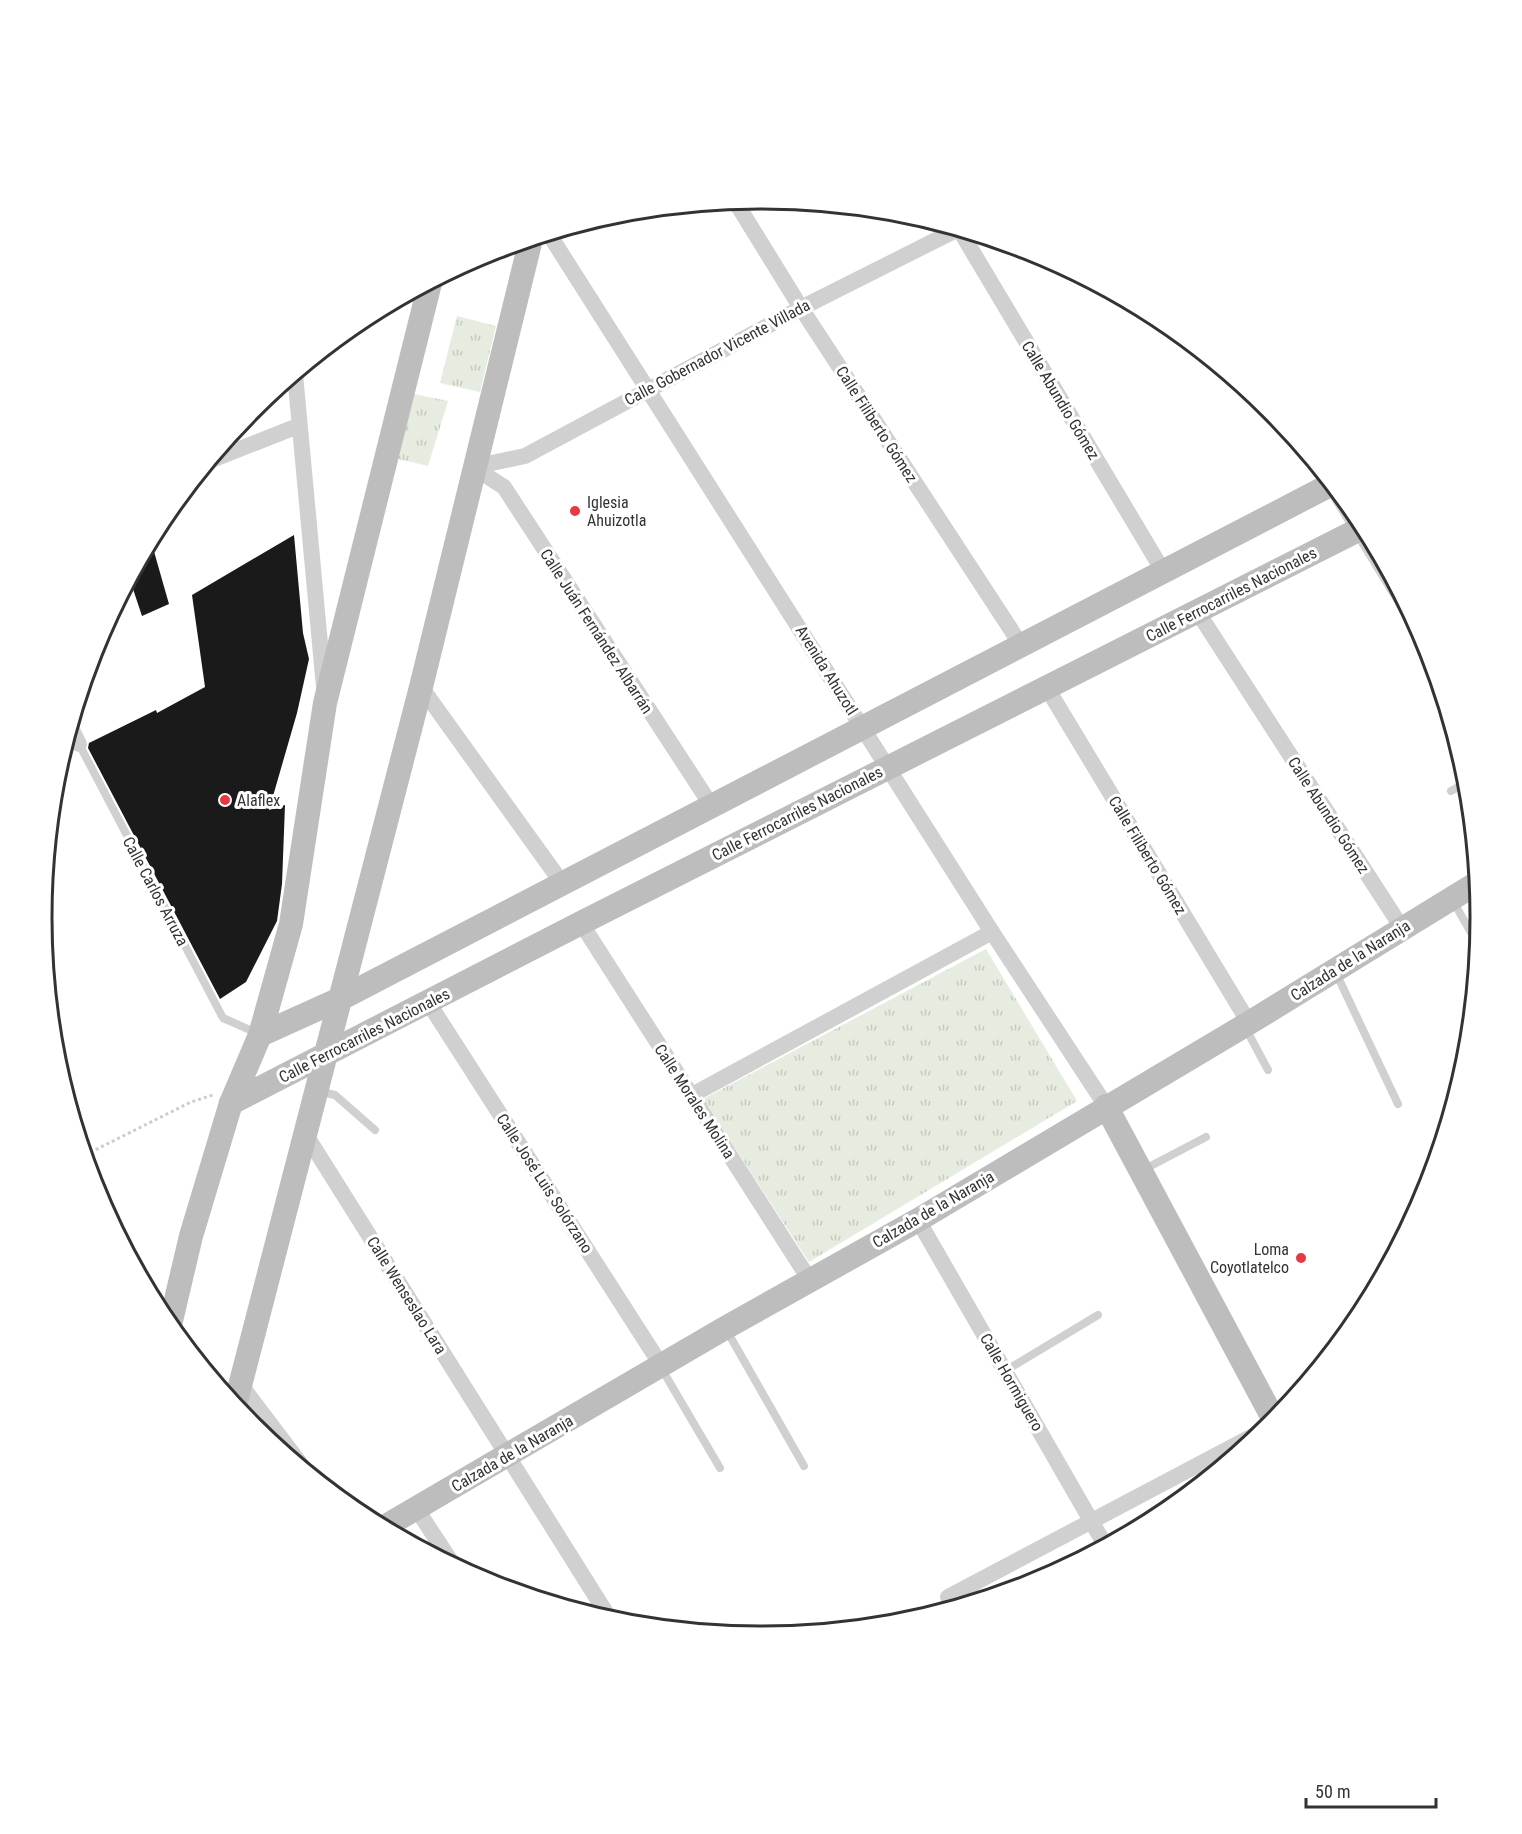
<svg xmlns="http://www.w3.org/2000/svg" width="1522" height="1834" font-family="'Roboto Condensed',sans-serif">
  <defs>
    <pattern id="park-tufts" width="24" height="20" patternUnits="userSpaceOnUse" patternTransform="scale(1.5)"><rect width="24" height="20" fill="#e6ecdf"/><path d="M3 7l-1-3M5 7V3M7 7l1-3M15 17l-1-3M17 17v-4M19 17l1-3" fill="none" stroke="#c6cbc0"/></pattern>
  </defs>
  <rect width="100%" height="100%" fill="#fff"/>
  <!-- park -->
  <g fill="url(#park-tufts)">
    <polygon points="457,316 496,326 480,392 440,383"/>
    <polygon points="414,394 448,401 428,466 394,458"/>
    <polygon points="986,949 1077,1101 809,1262 703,1099"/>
  </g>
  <!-- building -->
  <g fill="#1a1a1a">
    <polygon points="294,535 303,633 309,659 297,713 269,810 285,805 282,884 277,921 246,982 220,999 88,748 89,743 156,710 157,713 205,687 192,595"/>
    <polygon points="151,541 169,604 142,616 133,589 123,593"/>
  </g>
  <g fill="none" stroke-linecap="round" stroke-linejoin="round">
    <!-- path -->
    <polyline stroke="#cdcdcd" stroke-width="3" stroke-dasharray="3 3" stroke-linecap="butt" points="85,1155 191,1102 213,1095"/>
    <!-- lane -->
    <g stroke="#d0d0d0" stroke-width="8">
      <polyline points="79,744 223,1018 257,1033"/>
      <polyline points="1451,791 1467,782"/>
      <polyline points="1453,901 1477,943"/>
      <polyline points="1336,973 1398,1104"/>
      <polyline points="1246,1029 1268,1070"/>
      <polyline points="317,1091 335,1095 375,1130"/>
      <polyline points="1143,1170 1206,1137"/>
      <polyline points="727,1331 804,1466"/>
      <polyline points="660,1366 720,1468"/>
      <polyline points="1005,1371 1098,1315"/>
    </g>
    <!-- street -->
    <g stroke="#d0d0d0" stroke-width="16">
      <polyline points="735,201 801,308 1021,645"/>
      <polyline points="959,229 1163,571"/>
      <polyline points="549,234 992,932 1106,1106"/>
      <polyline points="295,374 324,687"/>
      <polyline points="209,461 298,426"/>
      <polyline points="473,467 525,456 801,308 958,229"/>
      <polyline points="473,467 504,487 711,805"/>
      <polyline points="1331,484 1410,613"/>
      <polyline points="1197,611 1402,928"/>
      <polyline points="421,687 562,883"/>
      <polyline points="1047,688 1249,1023"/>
      <polyline points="71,728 79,744"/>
      <polyline points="581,923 809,1279"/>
      <polyline points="428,1002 661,1365"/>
      <polyline points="692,1095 992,932"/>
      <polyline points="306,1135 610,1619"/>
      <polyline points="918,1220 1105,1545"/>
      <polyline points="240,1384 303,1467"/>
      <polyline points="416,1508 452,1563"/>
      <polyline points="948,1597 1262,1431"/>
    </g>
    <!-- secondary -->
    <g stroke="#bdbdbd" stroke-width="24">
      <polyline points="260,1035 340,999 1332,484"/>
      <polyline points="231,1103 581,923 1364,527"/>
      <polyline points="1106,1106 1274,1420"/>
      <polyline points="170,1325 191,1236 231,1103 260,1035 291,924 325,703 430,283"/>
      <polyline points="235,1405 421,687 531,239"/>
      <polyline points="384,1527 725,1328 918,1220 1249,1023 1477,883"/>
    </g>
  </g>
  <!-- markers -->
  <g fill="#e63946" stroke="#fff" stroke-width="2">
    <circle cx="575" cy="511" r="6"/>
    <circle cx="225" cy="800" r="6"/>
    <circle cx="1301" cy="1258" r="6"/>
  </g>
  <g text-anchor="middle" stroke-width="6" stroke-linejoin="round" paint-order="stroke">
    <!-- street labels -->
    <g font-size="16" fill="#333" stroke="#fff">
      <text transform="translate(717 352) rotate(-28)" y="6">Calle Gobernador Vicente Villada</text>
      <text transform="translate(1061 400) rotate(59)" y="6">Calle Abundio Gómez</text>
      <text transform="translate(877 424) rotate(57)" y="6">Calle Filiberto Gómez</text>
      <text transform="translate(1231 594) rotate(-27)" y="6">Calle Ferrocarriles Nacionales</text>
      <text transform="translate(597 631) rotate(57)" y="6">Calle Juán Fernández Albarrán</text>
      <text transform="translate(827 670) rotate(58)" y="6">Avenida Ahuzotl</text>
      <text transform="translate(797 813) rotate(-27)" y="6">Calle Ferrocarriles Nacionales</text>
      <text transform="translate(1329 815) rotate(57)" y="6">Calle Abundio Gómez</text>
      <text transform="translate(1148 855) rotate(59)" y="6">Calle Filiberto Gómez</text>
      <text transform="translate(156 891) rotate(62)" y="6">Calle Carlos Arruza</text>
      <text transform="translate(1350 960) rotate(-32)" y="6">Calzada de la Naranja</text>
      <text transform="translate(364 1035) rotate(-27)" y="6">Calle Ferrocarriles Nacionales</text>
      <text transform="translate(695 1101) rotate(57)" y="6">Calle Morales Molina</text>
      <text transform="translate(545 1183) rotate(57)" y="6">Calle José Luis Solórzano</text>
      <text transform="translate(933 1209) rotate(-30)" y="6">Calzada de la Naranja</text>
      <text transform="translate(407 1295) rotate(58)" y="6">Calle Wenseslao Lara</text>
      <text transform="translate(1012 1382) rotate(60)" y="6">Calle Hormiguero</text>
      <text transform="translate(512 1453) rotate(-30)" y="6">Calzada de la Naranja</text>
    </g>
    <!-- poi labels -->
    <g font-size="16" fill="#333" stroke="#fff" text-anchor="start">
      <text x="587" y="508">Iglesia<tspan x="587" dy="18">Ahuizotla</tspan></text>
      <text x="237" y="806">Alaflex</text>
      <text x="1289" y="1255" text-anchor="end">Loma<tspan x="1289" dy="18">Coyotlatelco</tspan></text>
    </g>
  </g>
  <!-- crop -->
  <path d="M0 0H1522V1834H0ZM760 209H762A708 708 0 0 1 1470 917V918A708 708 0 0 1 762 1626H760A708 708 0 0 1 52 918V917A708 708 0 0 1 760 209Z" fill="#fff" fill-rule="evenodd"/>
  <path fill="none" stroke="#333" stroke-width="3" d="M760 209H762A708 708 0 0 1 1470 917V918A708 708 0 0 1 762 1626H760A708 708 0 0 1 52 918V917A708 708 0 0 1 760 209Z"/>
  <!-- scale -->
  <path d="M1306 1798v9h130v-9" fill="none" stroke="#333333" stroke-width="3"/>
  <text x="1315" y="1798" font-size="18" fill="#333333" stroke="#ffffff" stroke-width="4.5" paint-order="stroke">50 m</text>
</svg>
